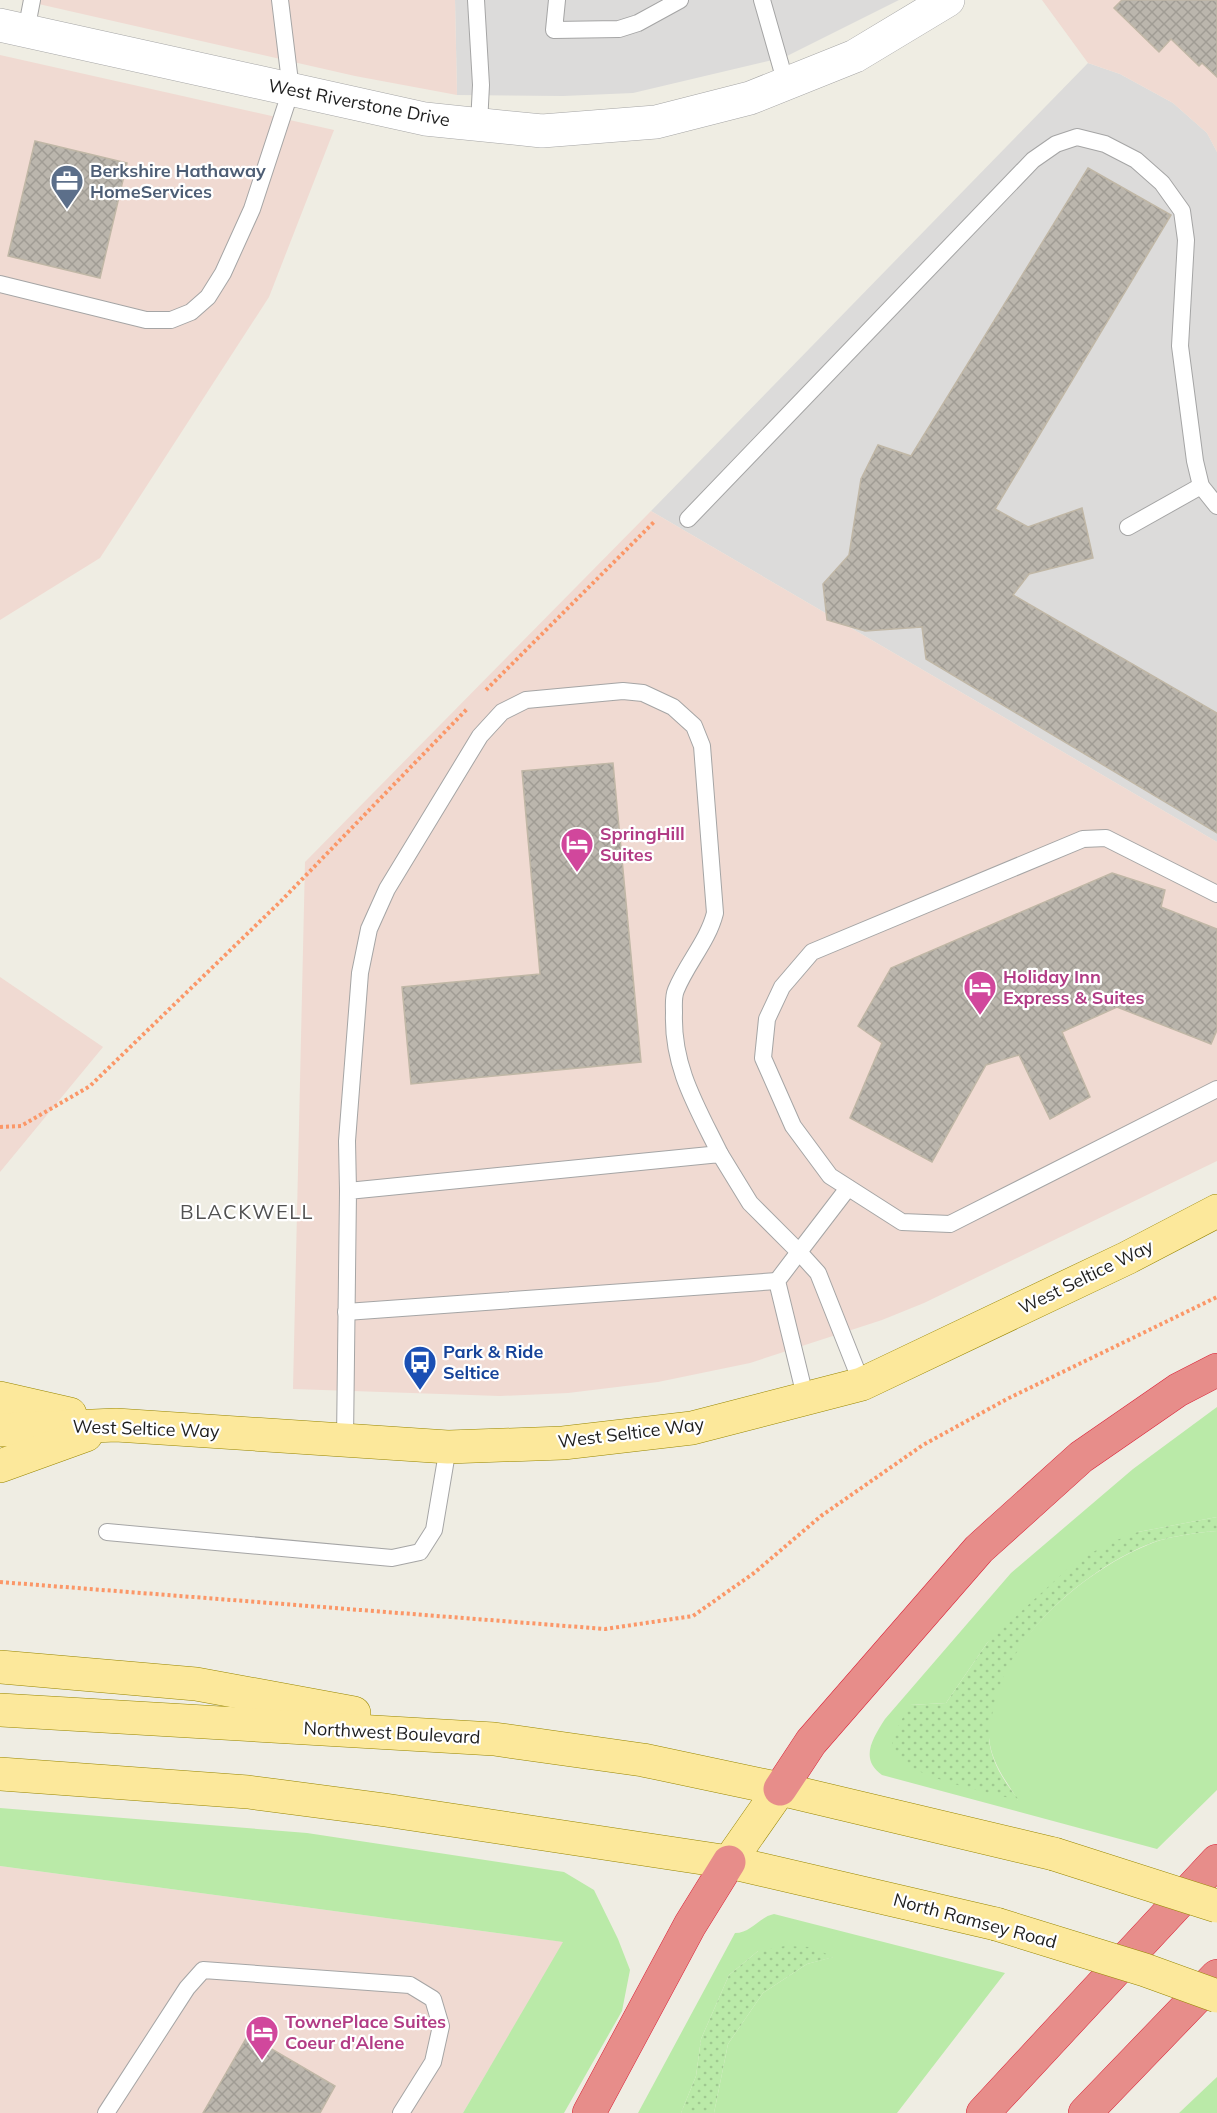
<svg xmlns="http://www.w3.org/2000/svg" width="1217" height="2113" font-family="Mulish,sans-serif">
  <defs>
    <pattern id="garden-dots" width="8" height="8" patternUnits="userSpaceOnUse" patternTransform="scale(1.5)"><rect width="8" height="8" fill="#baeaa8"/><path d="M2 2h.1M6 6h.1" fill="none" stroke="#9fc890" stroke-width="1.8" stroke-linecap="round"/></pattern>
    <pattern id="building-cross-hatch" width="8" height="8" patternUnits="userSpaceOnUse" patternTransform="scale(1.5)"><rect width="8" height="8" fill="#bbb6ad"/><path d="M0 0l8 8M0 8l8-8" fill="none" stroke="#a09c94"/></pattern>
  </defs>
  <rect width="100%" height="100%" fill="#efede3"/>
  <!-- residential -->
  <g fill="#dcdbda">
    <polygon points="455,0 899,0 785,57 633,93 563,96 457,95"/>
    <polygon points="1088,63 1120,74 1173,103 1207,133 1217,152 1217,842 651,511"/>
  </g>
  <!-- commercial -->
  <g fill="#f0dad2">
    <polygon points="21,0 455,0 457,95 355,76"/>
    <polygon points="1042,0 1217,0 1217,152 1207,133 1173,103 1120,74 1088,63"/>
    <polygon points="0,55 334,130 269,297 100,558 0,620"/>
    <polygon points="651,511 1217,842 1217,1161 924,1303 882,1320 750,1363 658,1382 568,1393 500,1396 293,1389 305,862"/>
    <polygon points="0,977 103,1047 0,1172"/>
    <polygon points="0,1866 564,1942 463,2113 0,2113"/>
  </g>
  <!-- grass -->
  <g fill="#baeaa8">
    <path d="M1217,1407V1517L1138,1532L987,1643L946,1703L910,1705L1018,1800C1006,1781 991,1762 989,1738C984,1655 1079,1572 1150,1544C1165,1537 1200,1532 1217,1531V1790L1157,1849L882,1775C859,1759 873,1738 885,1719L1011,1573L1133,1469Z"/>
    <polygon points="0,1808 307,1833 564,1872 594,1890 618,1939 630,1970 622,2011 564,2113 463,2113 563,1942 0,1866"/>
    <path d="M774,1914L1005,1973L897,2113H714L728,2044L763,1993L807,1964L833,1957L758,1951L729,1975L701,2039L696,2076L681,2113H638L735,1933C751,1933 759,1917 774,1914Z"/>
    <polygon points="1217,2077 1217,2113 1179,2113"/>
  </g>
  <!-- garden -->
  <g fill="url(#garden-dots)">
    <path d="M1217,1517V1531C1200,1532 1165,1537 1149,1544C1082,1571 1002,1641 992,1716C991,1723 989,1732 989,1739C991,1762 1005,1783 1019,1800C994,1794 890,1775 892,1743C893,1732 905,1715 910,1705L946,1703L987,1643L1074,1563L1109,1543L1138,1532Z"/>
    <polygon points="785,1946 810,1947 834,1957 807,1964 763,1993 728,2044 714,2113 681,2113 696,2076 701,2039 729,1975 758,1951"/>
  </g>
  <!-- building -->
  <g fill="url(#building-cross-hatch)" stroke="#c0b7a6" stroke-width="1.5">
    <polygon points="1122,0 1217,0 1217,77 1202,63 1199,66 1171,39 1159,52 1114,8"/>
    <polygon points="35,141 127,163 100,278 8,256"/>
    <polygon points="1088,168 1171,215 995,509 1028,527 1082,508 1093,558 1029,574 1013,595 1217,713 1217,833 926,659 922,627 865,631 827,620 823,584 849,555 861,479 878,445 911,456"/>
    <polygon points="613,763 641,1062 411,1084 402,987 540,974 522,771"/>
    <polygon points="1112,873 1165,890 1161,907 1217,929 1217,1030 1211,1044 1117,1007 1062,1032 1090,1097 1050,1119 1019,1055 986,1065 932,1162 850,1118 882,1043 858,1026 891,968"/>
    <polygon points="248,2035 335,2086 320,2113 203,2113"/>
  </g>
  <g fill="none" stroke-linecap="round" stroke-linejoin="round">
    <defs>
      <g id="service">
        <polyline points="476,0 481,85 479,124"/>
        <polyline points="557,0 554,30 619,29 638,23 680,0"/>
        <polyline points="762,0 786,84"/>
        <polyline points="26,31 32,0"/>
        <polyline points="0,284 146,320 171,320 191,312 208,297 223,273 252,209 291,90 280,0"/>
        <polyline points="688,519 1033,160 1056,144 1077,137 1105,144 1136,160 1162,183 1182,211 1186,240 1180,346 1195,461 1201,486 1217,506"/>
        <polyline points="1128,527 1201,486"/>
        <polyline points="1217,894 1106,838 1083,839 812,952 782,987 767,1019 763,1058 793,1126 830,1176 902,1222 950,1224 1217,1089"/>
        <path d="M348,1191L347,1141L360,973L369,929L387,889L480,736L502,712L526,700L623,691L643,693L673,707L694,726L702,746L715,913C708,941 687,963 676,990C673,997 674,1005 674,1013C672,1067 697,1107 720,1154"/>
        <polyline points="346,1312 777,1281"/>
        <polyline points="806,1400 777,1281 799,1252 818,1273 862,1384"/>
        <polyline points="345,1440 348,1191 720,1154 750,1203 799,1252 848,1188"/>
        <polyline points="107,1532 392,1558 420,1552 434,1530 448,1447"/>
        <polyline points="106,2113 187,1988 203,1970 410,1985 433,1999 441,2026 433,2062 401,2113"/>
      </g>
      <polyline id="tertiary" points="0,25 425,119 542,131 656,122 750,98 855,56 948,0"/>
      <g id="primary">
        <polyline points="0,1398 70,1414"/>
        <polyline points="0,1430 116,1425 448,1447 563,1443 692,1428 862,1384 1127,1258 1217,1211"/>
        <polyline points="0,1466 86,1435"/>
        <polyline points="0,1667 196,1684 354,1713"/>
        <polyline points="0,1710 494,1739 643,1760 780,1789 1054,1854"/>
        <polyline points="0,1774 248,1792 385,1810 729,1862 996,1924"/>
        <polyline points="729,1862 780,1789"/>
      </g>
      <g id="motorway">
        <polyline points="780,1789 811,1742 979,1549 1081,1457 1178,1390 1217,1370"/>
        <polyline points="589,2113 690,1925 729,1862"/>
        <polyline points="983,2113 1217,1861"/>
        <polyline points="1085,2113 1217,1976"/>
      </g>
    </defs>
    <!-- service casing -->
    <use href="#service" stroke="#a5a5a5" stroke-width="18"/>
    <!-- tertiary casing -->
    <use href="#tertiary" stroke="#a5a5a5" stroke-width="34"/>
    <!-- primary casing -->
    <use href="#primary" stroke="#978600" stroke-width="34"/>
    <!-- motorway casing -->
    <use href="#motorway" stroke="#da2339" stroke-width="34"/>
    <!-- path -->
    <g stroke="#fb9768" stroke-width="4" stroke-dasharray="3 3" stroke-linecap="butt">
      <polyline points="486,690 655,521"/>
      <polyline points="0,1127 21,1126 90,1086 281,901 468,708"/>
      <polyline points="0,1582 605,1629 693,1616 754,1573 821,1516 923,1445 1007,1399 1217,1297"/>
    </g>
    <!-- service -->
    <use href="#service" stroke="#fff" stroke-width="16"/>
    <!-- tertiary -->
    <use href="#tertiary" stroke="#fff" stroke-width="33"/>
    <!-- primary -->
    <use href="#primary" stroke="#fce89b" stroke-width="33"/>
    <!-- motorway -->
    <use href="#motorway" stroke="#e78d8a" stroke-width="33"/>
    <defs>
      <g id="primary-bridge">
        <polyline points="1054,1854 1217,1906"/>
        <polyline points="996,1924 1145,1970 1217,1996"/>
      </g>
    </defs>
    <!-- primary-bridge casing -->
    <use href="#primary-bridge" stroke="#978600" stroke-width="34" stroke-linecap="butt"/>
    <!-- primary-bridge -->
    <use href="#primary-bridge" stroke="#fce89b" stroke-width="33"/>
  </g>
  <!-- icons -->
  <defs>
    <symbol id="office-pin" viewBox="-11 -11 22 30"><path d="M0 17L-7.5 6A9.5 9.5 0 1 1 7.5 6Z" fill="#5c6f8a" stroke="#fff"/><path d="M-6-3h4V-5.5h4V-3h4V5H-6ZM-1-4.5V-3h2v-1.5ZM-6 0V1H6V0Z" fill="#fff"/></symbol>
    <symbol id="hotel-pin" viewBox="-11 -11 22 30"><path d="M0 17L-7.5 6A9.5 9.5 0 1 1 7.5 6Z" fill="#d1479c" stroke="#fff"/><path d="M-6-4.5h1.5V1H6V5H4.5V3h-9V5H-6ZM-4 0a1.8 1.8 0 1 1 3.6 0ZM.5 0V-2.5h3Q6-2.5 6 0Z" fill="#fff"/></symbol>
    <symbol id="bus-pin" viewBox="-11 -11 22 30"><path d="M0 17L-7.5 6A9.5 9.5 0 1 1 7.5 6Z" fill="#1a4fb4" stroke="#fff"/><path d="M-5-6H5V4H4V6H2V4H-2V6H-4V4H-5ZM-3.5-4V0h7V-4ZM-3.5 1.2v1.5H-2V1.2ZM2 1.2v1.5H3.5V1.2Z" fill="#fff"/></symbol>
  </defs>
  <g fill-rule="evenodd">
    <use href="#office-pin" x="48" y="162" width="38" height="52"/>
    <use href="#hotel-pin" x="558" y="825" width="38" height="52"/>
    <use href="#hotel-pin" x="961" y="968" width="38" height="52"/>
    <use href="#bus-pin" x="401" y="1343" width="38" height="52"/>
    <use href="#hotel-pin" x="243" y="2013" width="38" height="52"/>
  </g>
  <g text-anchor="middle" stroke-width="4.5" stroke-linejoin="round" paint-order="stroke">
    <!-- street labels -->
    <g font-size="18" fill="#1e1e1e" stroke="#fff">
      <text transform="translate(359 103) rotate(11)" y="6">West Riverstone Drive</text>
      <text transform="translate(1086 1277) rotate(-26)" y="6">West Seltice Way</text>
      <text transform="translate(146 1429) rotate(2)" y="6">West Seltice Way</text>
      <text transform="translate(631 1433) rotate(-7)" y="6">West Seltice Way</text>
      <text transform="translate(392 1733) rotate(3)" y="6">Northwest Boulevard</text>
      <text transform="translate(975 1921) rotate(15)" y="6">North Ramsey Road</text>
    </g>
    <!-- service labels -->
    <g font-size="18" font-weight="bold" fill="#4e5e75" stroke="#fff" text-anchor="start">
      <text x="90" y="177">Berkshire Hathaway<tspan x="90" dy="21">HomeServices</tspan></text>
    </g>
    <!-- hotel labels -->
    <g font-size="18" font-weight="bold" fill="#b23c85" stroke="#fff" text-anchor="start">
      <text x="600" y="840">SpringHill<tspan x="600" dy="21">Suites</tspan></text>
      <text x="1003" y="983">Holiday Inn<tspan x="1003" dy="21">Express &amp; Suites</tspan></text>
      <text x="285" y="2028">TownePlace Suites<tspan x="285" dy="21">Coeur d'Alene</tspan></text>
    </g>
    <!-- transit labels -->
    <g font-size="18" font-weight="bold" fill="#164399" stroke="#fff" text-anchor="start">
      <text x="443" y="1358">Park &amp; Ride<tspan x="443" dy="21">Seltice</tspan></text>
    </g>
    <!-- neighbourhood labels -->
    <g font-size="20" letter-spacing="1.5" fill="#515151" stroke="#fff">
      <text x="247" y="1219">BLACKWELL</text>
    </g>
  </g>
</svg>
